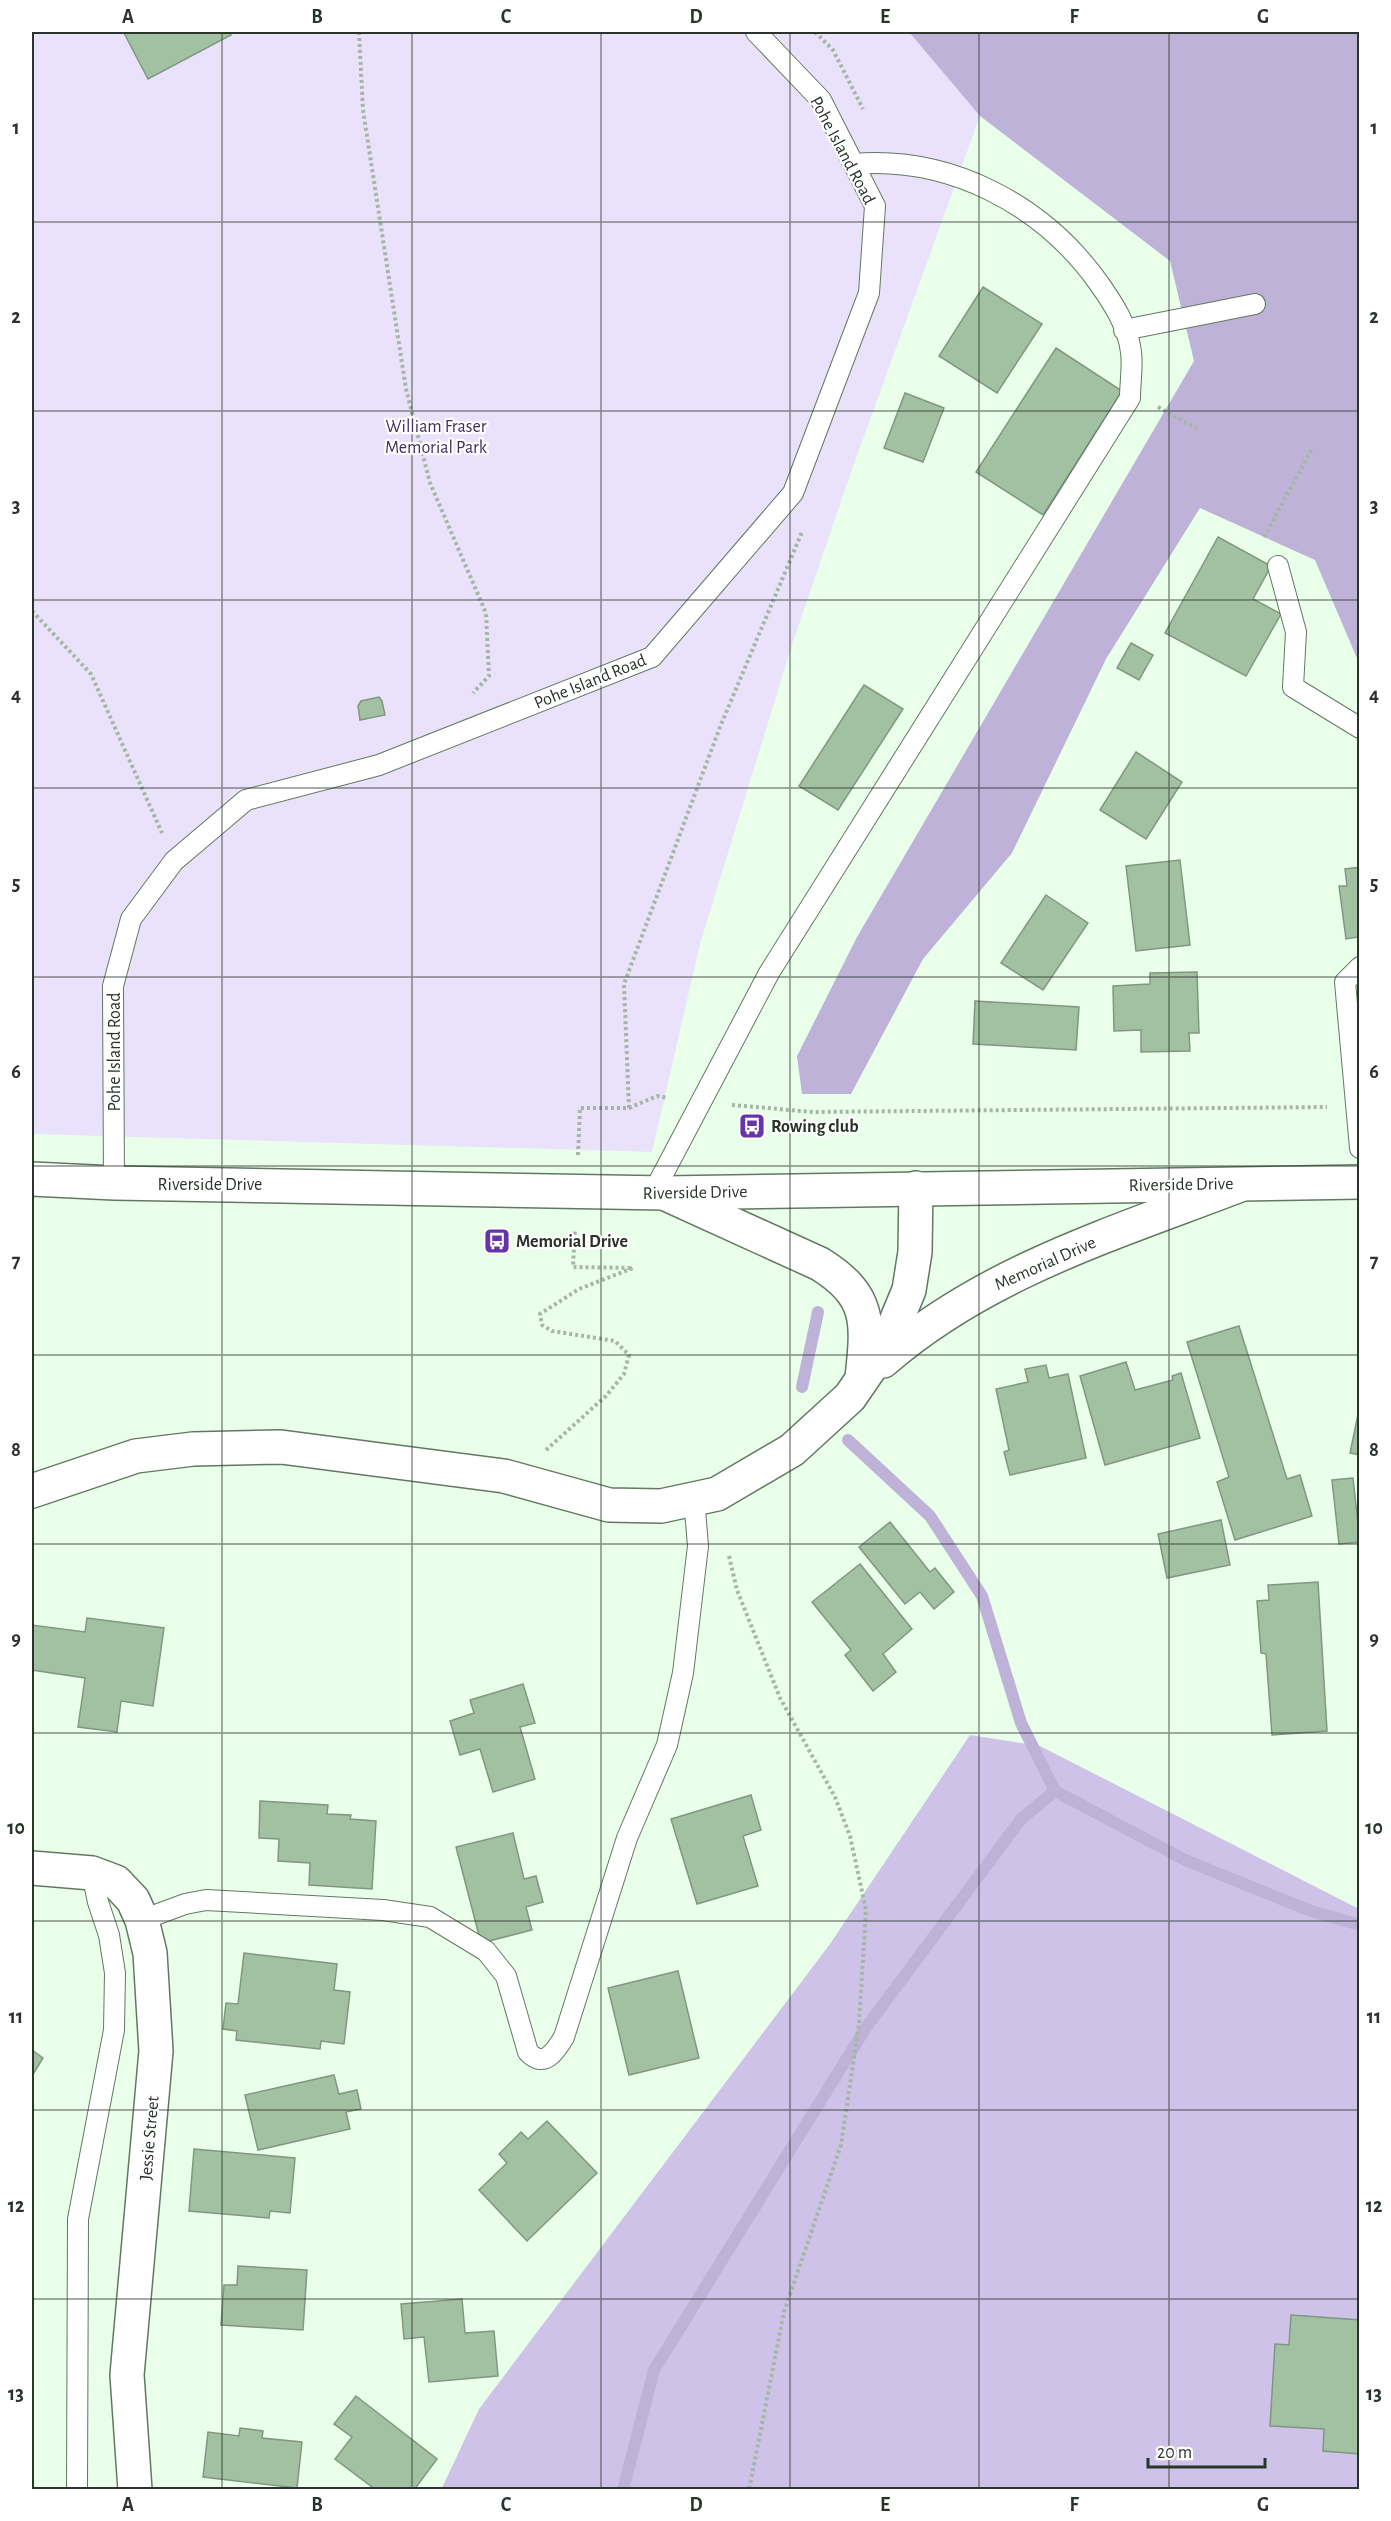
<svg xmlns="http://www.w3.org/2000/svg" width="1391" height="2521" font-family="'Alegreya Sans',sans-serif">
  <rect width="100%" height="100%" fill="#eaffea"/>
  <!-- green -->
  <polygon fill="#eae2fb" points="32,32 909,32 980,116 849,478 792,645 700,944 652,1152 32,1134"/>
  <!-- forest -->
  <polygon fill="#cec2e8" points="970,1735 1040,1746 1359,1909 1359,2489 441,2490 479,2409 830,1944"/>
  <!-- water -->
  <polygon fill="#beb2d8" points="909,32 1359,32 1359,663 1315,560 1200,508 1106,659 1012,853 923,959 851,1094 802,1094 797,1056 857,937 1194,361 1170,261 980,116"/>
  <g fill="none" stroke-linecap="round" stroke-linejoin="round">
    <!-- stream -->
    <g stroke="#beb2d8" stroke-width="12">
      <polyline points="802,1387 818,1312"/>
      <polyline points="848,1440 930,1516 982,1596 1021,1723 1055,1791 1185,1860 1311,1911 1360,1925"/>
      <polyline points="623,2490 654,2370 865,2029 1021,1819 1055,1791"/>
    </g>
  </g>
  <!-- building -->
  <g fill="#a2c1a3" stroke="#809780" stroke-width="1.5">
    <polygon points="127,32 229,32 231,35 148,79 124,33"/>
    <polygon points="983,287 1042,324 997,393 939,356"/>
    <polygon points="1056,348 1122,391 1043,515 976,472"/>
    <polygon points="905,393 944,408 923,462 884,448"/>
    <polygon points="1218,537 1271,566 1253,599 1281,614 1246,676 1165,633"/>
    <polygon points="1131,643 1153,655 1139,680 1117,668"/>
    <polygon points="864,685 903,709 838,810 799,786"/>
    <polygon points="379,697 382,701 385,715 360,720 358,706 361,701"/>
    <polygon points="1136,752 1182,782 1146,839 1100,810"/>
    <polygon points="1180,860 1190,945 1136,951 1126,866"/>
    <polygon points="1360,867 1360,947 1358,937 1346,939 1339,886 1347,886 1345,869"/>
    <polygon points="1046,895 1088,923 1043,990 1001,963"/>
    <polygon points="1197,972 1199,1033 1189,1033 1190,1051 1141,1052 1141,1030 1114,1031 1113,986 1150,984 1150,973"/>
    <polygon points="975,1001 1079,1007 1076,1050 973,1044"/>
    <polygon points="1239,1326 1287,1479 1300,1475 1312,1516 1235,1540 1217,1482 1229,1477 1187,1342"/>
    <polygon points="1126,1362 1135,1390 1173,1380 1172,1376 1181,1373 1200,1438 1105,1465 1080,1376"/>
    <polygon points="1046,1365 1049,1378 1068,1374 1086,1458 1010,1475 1004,1452 1009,1450 996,1389 1028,1382 1025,1369"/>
    <polygon points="1360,1405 1360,1455 1350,1453"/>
    <polygon points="1353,1478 1360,1542 1339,1544 1332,1480"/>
    <polygon points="1221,1520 1230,1565 1167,1578 1158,1534"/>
    <polygon points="890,1522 930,1572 935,1568 954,1592 934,1609 920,1592 905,1604 859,1547"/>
    <polygon points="860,1564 912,1629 883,1654 896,1672 873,1691 845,1655 851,1650 812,1602"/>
    <polygon points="1318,1582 1327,1731 1272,1735 1266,1654 1261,1653 1257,1601 1269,1600 1268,1585"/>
    <polygon points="87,1618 164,1628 153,1706 121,1701 117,1732 78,1727 85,1678 32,1670 32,1625 85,1632"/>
    <polygon points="523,1684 535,1723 520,1727 535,1779 493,1792 480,1749 460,1755 450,1721 474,1713 470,1700"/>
    <polygon points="751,1795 761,1830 743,1836 758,1886 697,1904 671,1819"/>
    <polygon points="260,1801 328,1805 327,1814 351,1815 350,1819 376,1821 372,1889 309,1885 310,1863 278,1861 279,1839 259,1838"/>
    <polygon points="513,1833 524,1879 536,1876 543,1902 526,1907 532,1930 481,1943 456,1847"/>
    <polygon points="244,1953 337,1964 334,1990 350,1992 344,2044 321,2041 320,2049 236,2040 237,2031 223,2029 226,2003 238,2004"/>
    <polygon points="678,1971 699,2058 629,2075 608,1988"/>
    <polygon points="32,2050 43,2058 32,2076"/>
    <polygon points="334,2075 339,2094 357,2090 361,2109 346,2112 350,2129 258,2150 245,2095"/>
    <polygon points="547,2121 597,2173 527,2241 479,2190 507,2163 499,2154 521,2132 528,2139"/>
    <polygon points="194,2149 295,2158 290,2213 270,2211 269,2218 189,2211"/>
    <polygon points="238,2266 307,2270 303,2330 221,2325 224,2285 237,2285"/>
    <polygon points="462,2299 465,2333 494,2331 498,2376 429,2382 424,2337 404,2339 401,2304"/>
    <polygon points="1291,2315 1360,2320 1360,2454 1323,2451 1324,2429 1270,2426 1275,2344 1289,2345"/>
    <polygon points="356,2396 437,2459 414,2490 376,2490 335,2459 352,2437 334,2424"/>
    <polygon points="240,2428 263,2431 262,2438 302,2442 297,2488 203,2477 208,2432 239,2436"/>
  </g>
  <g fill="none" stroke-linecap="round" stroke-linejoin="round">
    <defs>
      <g id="lane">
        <polyline points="1124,330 1255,304"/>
        <polyline points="1278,566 1296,632 1293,687 1360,728"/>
        <polyline points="1360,967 1345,982 1360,1148"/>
        <polyline points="114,1183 113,986 131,919 174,861 246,800 379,765 652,657 793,493 869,293 875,206 821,100 756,32"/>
        <path d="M653,1193L769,973L1130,398C1130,383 1133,366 1131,352C1128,326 1113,303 1098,282C1042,204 950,156 854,164"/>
        <path d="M142,1920L185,1904L206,1900L383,1910L430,1917L486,1951L506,1976L528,2052C544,2069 555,2052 564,2037L627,1838L667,1745L683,1673L698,1546L694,1498"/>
        <polyline points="77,2490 78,2219 114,2030 115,1973 109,1935 98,1902 92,1873"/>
      </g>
      <g id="street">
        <path d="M664,1193L820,1264C871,1296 868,1322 862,1378"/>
        <path d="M883,1361C985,1272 1115,1233 1240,1185"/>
        <polyline points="32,1491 136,1456 193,1449 281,1447 504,1476 609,1505 661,1506 717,1494 792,1450 850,1397 887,1343 909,1290 915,1252 916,1188"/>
        <polyline points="32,1868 92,1873 116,1882 133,1900 142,1920 150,1953 156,2051 127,2375 135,2490"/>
      </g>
      <polyline id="secondary" points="32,1179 114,1183 664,1193 1360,1182"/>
    </defs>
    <!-- lane casing -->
    <use href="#lane" stroke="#627862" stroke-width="22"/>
    <!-- street casing -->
    <use href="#street" stroke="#627862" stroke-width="36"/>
    <!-- secondary casing -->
    <use href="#secondary" stroke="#627862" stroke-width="36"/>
    <!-- path -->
    <g stroke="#a5b6a5" stroke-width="4" stroke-dasharray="3 3" stroke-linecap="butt">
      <polyline points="359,32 363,110 406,389 430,483 486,613 489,676 473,693"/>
      <polyline points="815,32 833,50 863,109"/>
      <polyline points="1158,407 1198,429"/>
      <polyline points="1264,537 1313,447"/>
      <polyline points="32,611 91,674 162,833"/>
      <polyline points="732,1105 813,1112 1327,1107"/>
      <polyline points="629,1108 657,1096 668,1098"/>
      <polyline points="578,1155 580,1108 629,1108 624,984 720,727 802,532"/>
      <polyline points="546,1450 606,1396 624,1374 629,1355 615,1341 552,1331 542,1325 540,1314 579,1289 633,1268 573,1267 575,1229"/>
      <polyline points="729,1556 737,1590 780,1698 835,1797 850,1836 866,1910 859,2024 841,2145 784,2312 749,2490"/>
    </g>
    <!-- lane -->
    <use href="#lane" stroke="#fff" stroke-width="20"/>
    <!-- street -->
    <use href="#street" stroke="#fff" stroke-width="33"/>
    <!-- secondary -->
    <use href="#secondary" stroke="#fff" stroke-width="33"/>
  </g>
  <!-- grid -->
  <path fill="none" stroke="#2a342a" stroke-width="1.5" stroke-opacity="0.55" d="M222,32V2490M412,32V2490M601,32V2490M790,32V2490M979,32V2490M1169,32V2490M32,222H1360M32,411H1360M32,600H1360M32,788H1360M32,977H1360M32,1166H1360M32,1355H1360M32,1544H1360M32,1733H1360M32,1921H1360M32,2110H1360M32,2299H1360"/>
  <!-- icons -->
  <defs>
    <symbol id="bus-square" viewBox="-11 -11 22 22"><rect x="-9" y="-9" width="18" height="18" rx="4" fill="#6733aa" stroke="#fff"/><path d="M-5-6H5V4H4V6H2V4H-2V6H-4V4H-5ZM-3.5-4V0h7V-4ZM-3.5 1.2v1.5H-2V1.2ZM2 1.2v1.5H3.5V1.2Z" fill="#fff"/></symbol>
  </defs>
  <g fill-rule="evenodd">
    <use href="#bus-square" x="737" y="1111" width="30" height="30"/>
    <use href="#bus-square" x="482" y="1226" width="30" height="30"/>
  </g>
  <g text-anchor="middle" stroke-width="4.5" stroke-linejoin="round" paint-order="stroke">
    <!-- street labels -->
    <g font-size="18" fill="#2a342a" stroke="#fff">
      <text transform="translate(843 150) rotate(62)" y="6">Pohe Island Road</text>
      <text transform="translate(590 681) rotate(-22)" y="6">Pohe Island Road</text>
      <text transform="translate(114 1052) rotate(-90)" y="6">Pohe Island Road</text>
      <text x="210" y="1190">Riverside Drive</text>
      <text transform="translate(1181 1184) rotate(-1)" y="6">Riverside Drive</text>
      <text transform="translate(695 1192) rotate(-1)" y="6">Riverside Drive</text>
      <text transform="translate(1045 1263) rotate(-24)" y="6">Memorial Drive</text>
      <text transform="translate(149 2138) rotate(-85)" y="6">Jessie Street</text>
    </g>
    <!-- park labels -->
    <g font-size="18" fill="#412f60" stroke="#fff">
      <text x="436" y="432">William Fraser<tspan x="436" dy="21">Memorial Park</tspan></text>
    </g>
    <!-- poi labels -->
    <g font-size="18" font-weight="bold" fill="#2a342a" stroke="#fff" text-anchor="start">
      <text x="771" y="1132">Rowing club</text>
      <text x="516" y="1247">Memorial Drive</text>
    </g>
  </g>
  <!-- border -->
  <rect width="1391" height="2521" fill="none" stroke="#ffffff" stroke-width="66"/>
  <!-- scale -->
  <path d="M1148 2458v9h117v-9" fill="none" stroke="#2a342a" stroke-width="3"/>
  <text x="1157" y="2458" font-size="18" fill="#2a342a" stroke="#ffffff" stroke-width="4.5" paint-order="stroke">20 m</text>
  <rect x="33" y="33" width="1325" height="2455" fill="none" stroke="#2a342a" stroke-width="2"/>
  <g font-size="20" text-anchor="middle" font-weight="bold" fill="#2a342a">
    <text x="128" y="23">A</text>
    <text x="317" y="23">B</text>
    <text x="506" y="23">C</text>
    <text x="696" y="23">D</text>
    <text x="885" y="23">E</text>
    <text x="1074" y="23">F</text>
    <text x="1263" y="23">G</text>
    <text x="16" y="134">1</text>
    <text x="1374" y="134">1</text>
    <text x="16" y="323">2</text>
    <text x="1374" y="323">2</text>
    <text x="16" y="512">3</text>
    <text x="1374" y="512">3</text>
    <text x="16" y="701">4</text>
    <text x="1374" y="701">4</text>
    <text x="16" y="890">5</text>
    <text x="1374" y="890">5</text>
    <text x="16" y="1078">6</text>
    <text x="1374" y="1078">6</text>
    <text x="16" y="1267">7</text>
    <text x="1374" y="1267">7</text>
    <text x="16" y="1456">8</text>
    <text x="1374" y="1456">8</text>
    <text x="16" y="1645">9</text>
    <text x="1374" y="1645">9</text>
    <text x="16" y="1834">10</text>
    <text x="1374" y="1834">10</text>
    <text x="16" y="2023">11</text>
    <text x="1374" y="2023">11</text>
    <text x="16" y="2212">12</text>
    <text x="1374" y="2212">12</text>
    <text x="16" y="2400">13</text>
    <text x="1374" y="2400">13</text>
    <text x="128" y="2511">A</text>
    <text x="317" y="2511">B</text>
    <text x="506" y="2511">C</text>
    <text x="696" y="2511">D</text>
    <text x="885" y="2511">E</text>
    <text x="1074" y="2511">F</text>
    <text x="1263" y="2511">G</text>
  </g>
</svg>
